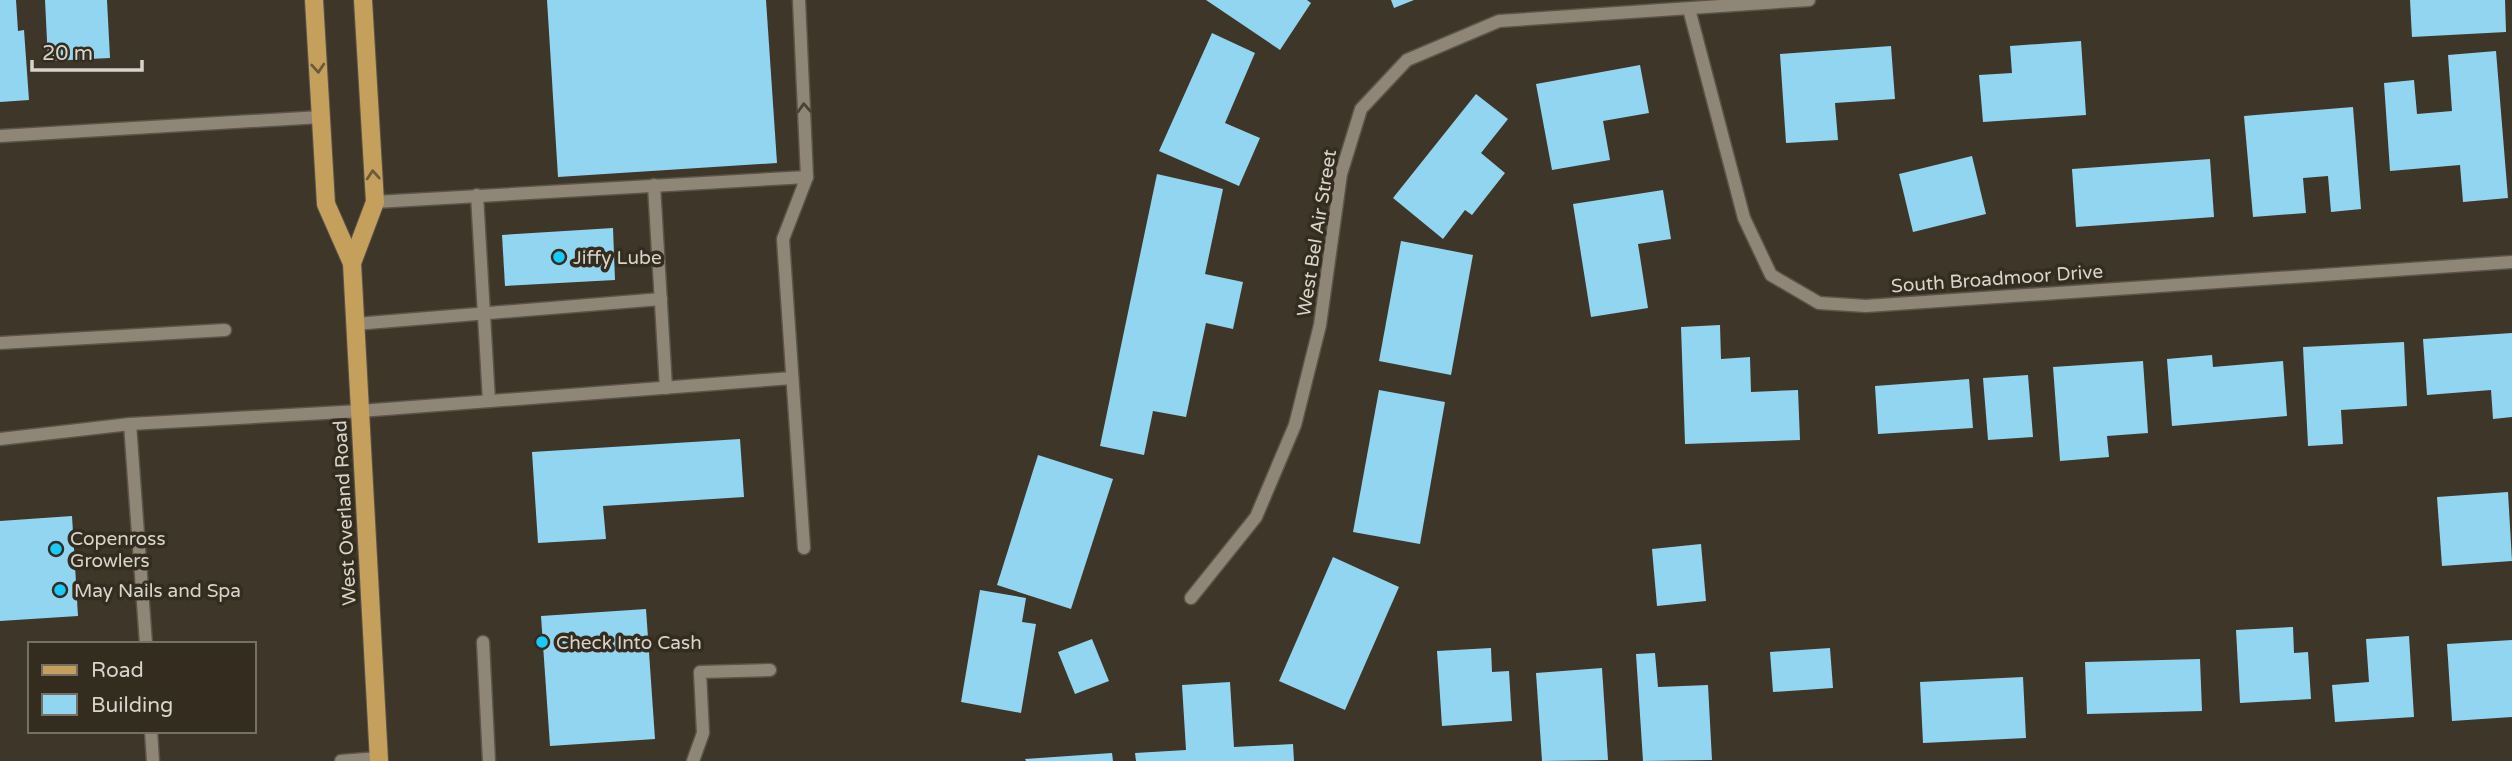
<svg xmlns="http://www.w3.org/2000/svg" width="2512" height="761" font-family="'Varela Round',sans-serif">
  <rect width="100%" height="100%" fill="#3e3629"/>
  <!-- building -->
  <g fill="#92d5f0">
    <polygon points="0,0 16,0 18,31 24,30 29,100 0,102"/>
    <polygon points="45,0 107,0 110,58 48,61"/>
    <polygon points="547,0 766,0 777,163 558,177"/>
    <polygon points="1206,0 1307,0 1311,3 1280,50"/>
    <polygon points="1391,0 1414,0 1394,8"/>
    <polygon points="2410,0 2505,0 2506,32 2412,37"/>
    <polygon points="1212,33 1255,53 1225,123 1260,138 1239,186 1159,151"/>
    <polygon points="2081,41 2086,115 1983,122 1979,75 2012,73 2010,46"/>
    <polygon points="1891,46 1895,99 1835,103 1838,140 1786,143 1780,54"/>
    <polygon points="2496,51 2508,198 2463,202 2460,165 2390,171 2384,83 2414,80 2417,114 2452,111 2448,55"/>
    <polygon points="1640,65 1649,113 1603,121 1610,160 1552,170 1536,84"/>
    <polygon points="1476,94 1508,119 1481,153 1505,173 1472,215 1465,210 1443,239 1393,198"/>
    <polygon points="2353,107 2361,209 2331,212 2328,176 2303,178 2306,213 2253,217 2244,116"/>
    <polygon points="1972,156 1986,214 1913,232 1899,174"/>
    <polygon points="2210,159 2214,217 2076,227 2072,169"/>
    <polygon points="1157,174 1223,189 1205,274 1243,282 1233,329 1206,323 1186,417 1153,411 1144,455 1100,446"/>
    <polygon points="1663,190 1671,239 1638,244 1648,308 1591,317 1573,204"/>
    <polygon points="613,228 615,280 505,286 502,235"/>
    <polygon points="1401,241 1473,255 1451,375 1379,361"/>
    <polygon points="1720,325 1721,359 1750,357 1751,392 1798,390 1800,440 1685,444 1681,327"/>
    <polygon points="2512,333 2512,417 2493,419 2491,390 2427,395 2423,339"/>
    <polygon points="2404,342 2407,406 2341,410 2343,444 2308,446 2303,347"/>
    <polygon points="2212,355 2213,367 2283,361 2287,416 2172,426 2167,359"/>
    <polygon points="2143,361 2148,433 2107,436 2109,457 2060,461 2053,367"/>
    <polygon points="2028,375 2033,437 1988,440 1983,378"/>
    <polygon points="1969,379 1973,428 1878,434 1875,386"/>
    <polygon points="1379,390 1445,402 1420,544 1353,532"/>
    <polygon points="740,439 744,497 603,506 606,539 538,543 532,452"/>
    <polygon points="1038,455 1113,479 1071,609 997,585"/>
    <polygon points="2508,492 2512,561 2442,566 2437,497"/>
    <polygon points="72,516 78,616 0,621 0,521"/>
    <polygon points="1701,544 1706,601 1657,606 1652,549"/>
    <polygon points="1333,557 1399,587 1345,710 1279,681"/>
    <polygon points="980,590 1026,598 1022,622 1036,624 1021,713 961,702"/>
    <polygon points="646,609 655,739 550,746 541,616"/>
    <polygon points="2293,627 2294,653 2308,652 2311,699 2240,703 2236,630"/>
    <polygon points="2409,636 2414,717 2335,722 2332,685 2369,682 2366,639"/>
    <polygon points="1092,639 1109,681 1075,694 1058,652"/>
    <polygon points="2512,640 2512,717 2452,721 2447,644"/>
    <polygon points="1491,648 1492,672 1509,671 1512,721 1442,726 1437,651"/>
    <polygon points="1830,648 1833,688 1773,692 1770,652"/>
    <polygon points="1655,653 1658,687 1708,685 1712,760 1643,761 1636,654"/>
    <polygon points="2200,659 2202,711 2087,714 2085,662"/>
    <polygon points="1602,668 1608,760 1542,761 1536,673"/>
    <polygon points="2023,677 2026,738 1923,743 1920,682"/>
    <polygon points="1230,682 1234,747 1293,744 1294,761 1136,761 1135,753 1186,750 1182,685"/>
    <polygon points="1112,753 1113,761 1026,761 1025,759"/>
  </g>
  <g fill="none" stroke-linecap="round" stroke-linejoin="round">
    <defs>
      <g id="minor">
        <polyline points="799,0 807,177 783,239 804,548"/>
        <polyline points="1689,9 1744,218 1771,275 1819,303 1866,306 2512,262"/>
        <polyline points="0,136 321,117"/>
        <polyline points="654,185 666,388"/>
        <polyline points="477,195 489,401"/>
        <polyline points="375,202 807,177"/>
        <polyline points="355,324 661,299"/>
        <polyline points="0,343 225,330"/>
        <polyline points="130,424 146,644"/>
        <polyline points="0,439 130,424 360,411 792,378"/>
        <polyline points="1191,598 1256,517 1295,425 1320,325 1341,174 1361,109 1407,60 1499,21 1809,0"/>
        <polyline points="483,642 489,761"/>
        <polyline points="151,731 153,761"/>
        <polyline points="341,761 378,758"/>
        <polyline points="693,761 703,733 700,672 770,670"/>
      </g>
      <g id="major">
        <polyline points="314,0 326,204 352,263 379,761"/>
        <polyline points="352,263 375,202 363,0"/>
      </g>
    </defs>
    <!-- minor casing -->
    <use href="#minor" stroke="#5b5449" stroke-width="15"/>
    <!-- major casing -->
    <use href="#major" stroke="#5b5449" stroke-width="20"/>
    <!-- minor -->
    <use href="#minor" stroke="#908677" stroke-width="12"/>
    <!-- major -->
    <use href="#major" stroke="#c5a05d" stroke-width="18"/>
  </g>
  <!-- one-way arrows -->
  <defs><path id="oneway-chevron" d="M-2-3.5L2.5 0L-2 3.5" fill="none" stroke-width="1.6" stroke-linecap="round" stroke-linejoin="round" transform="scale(1.75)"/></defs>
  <g stroke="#6e5a38">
    <use href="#oneway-chevron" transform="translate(318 68) rotate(86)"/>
    <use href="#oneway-chevron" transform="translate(373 175) rotate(-94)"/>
  </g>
  <use stroke="#4b4235" href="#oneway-chevron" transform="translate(804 108) rotate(-93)"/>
  <!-- markers -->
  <g fill="#1acafc" stroke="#342c1f" stroke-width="2.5">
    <circle cx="559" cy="257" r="7"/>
    <circle cx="56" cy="549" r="7"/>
    <circle cx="60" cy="590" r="7"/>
    <circle cx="542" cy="642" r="7"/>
  </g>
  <g text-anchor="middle" stroke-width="7" stroke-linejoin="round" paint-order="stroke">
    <!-- street labels -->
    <g font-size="19" fill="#d8d3cb" stroke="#342c1f">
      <text transform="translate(1316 233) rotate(-81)" y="7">West Bel Air Street</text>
      <text transform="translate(1997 278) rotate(-4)" y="7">South Broadmoor Drive</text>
      <text transform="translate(344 513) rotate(-93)" y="7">West Overland Road</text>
    </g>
    <!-- poi labels -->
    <g font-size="19" fill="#d8d3cb" stroke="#342c1f" text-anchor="start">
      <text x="573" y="264">Jiffy Lube</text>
      <text x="70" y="545">Copenross<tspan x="70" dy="22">Growlers</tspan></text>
      <text x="74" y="597">May Nails and Spa</text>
      <text x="556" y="649">Check Into Cash</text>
    </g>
  </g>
  <!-- legend -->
  <rect x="28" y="642" width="228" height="91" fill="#342c1f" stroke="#766f64" stroke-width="2"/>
  <rect x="42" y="665" width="35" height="10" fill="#c5a05d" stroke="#766f64" stroke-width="2"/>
  <text x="91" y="677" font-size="21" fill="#d8d3cb">Road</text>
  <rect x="42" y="694" width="35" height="21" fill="#92d5f0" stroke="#766f64" stroke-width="2"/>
  <text x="91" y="712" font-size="21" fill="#d8d3cb">Building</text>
  <!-- scale -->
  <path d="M32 60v10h110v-10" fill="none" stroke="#d8d3cb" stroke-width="3.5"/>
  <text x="42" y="60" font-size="21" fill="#d8d3cb" stroke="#342c1f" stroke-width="5" paint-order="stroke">20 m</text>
</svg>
